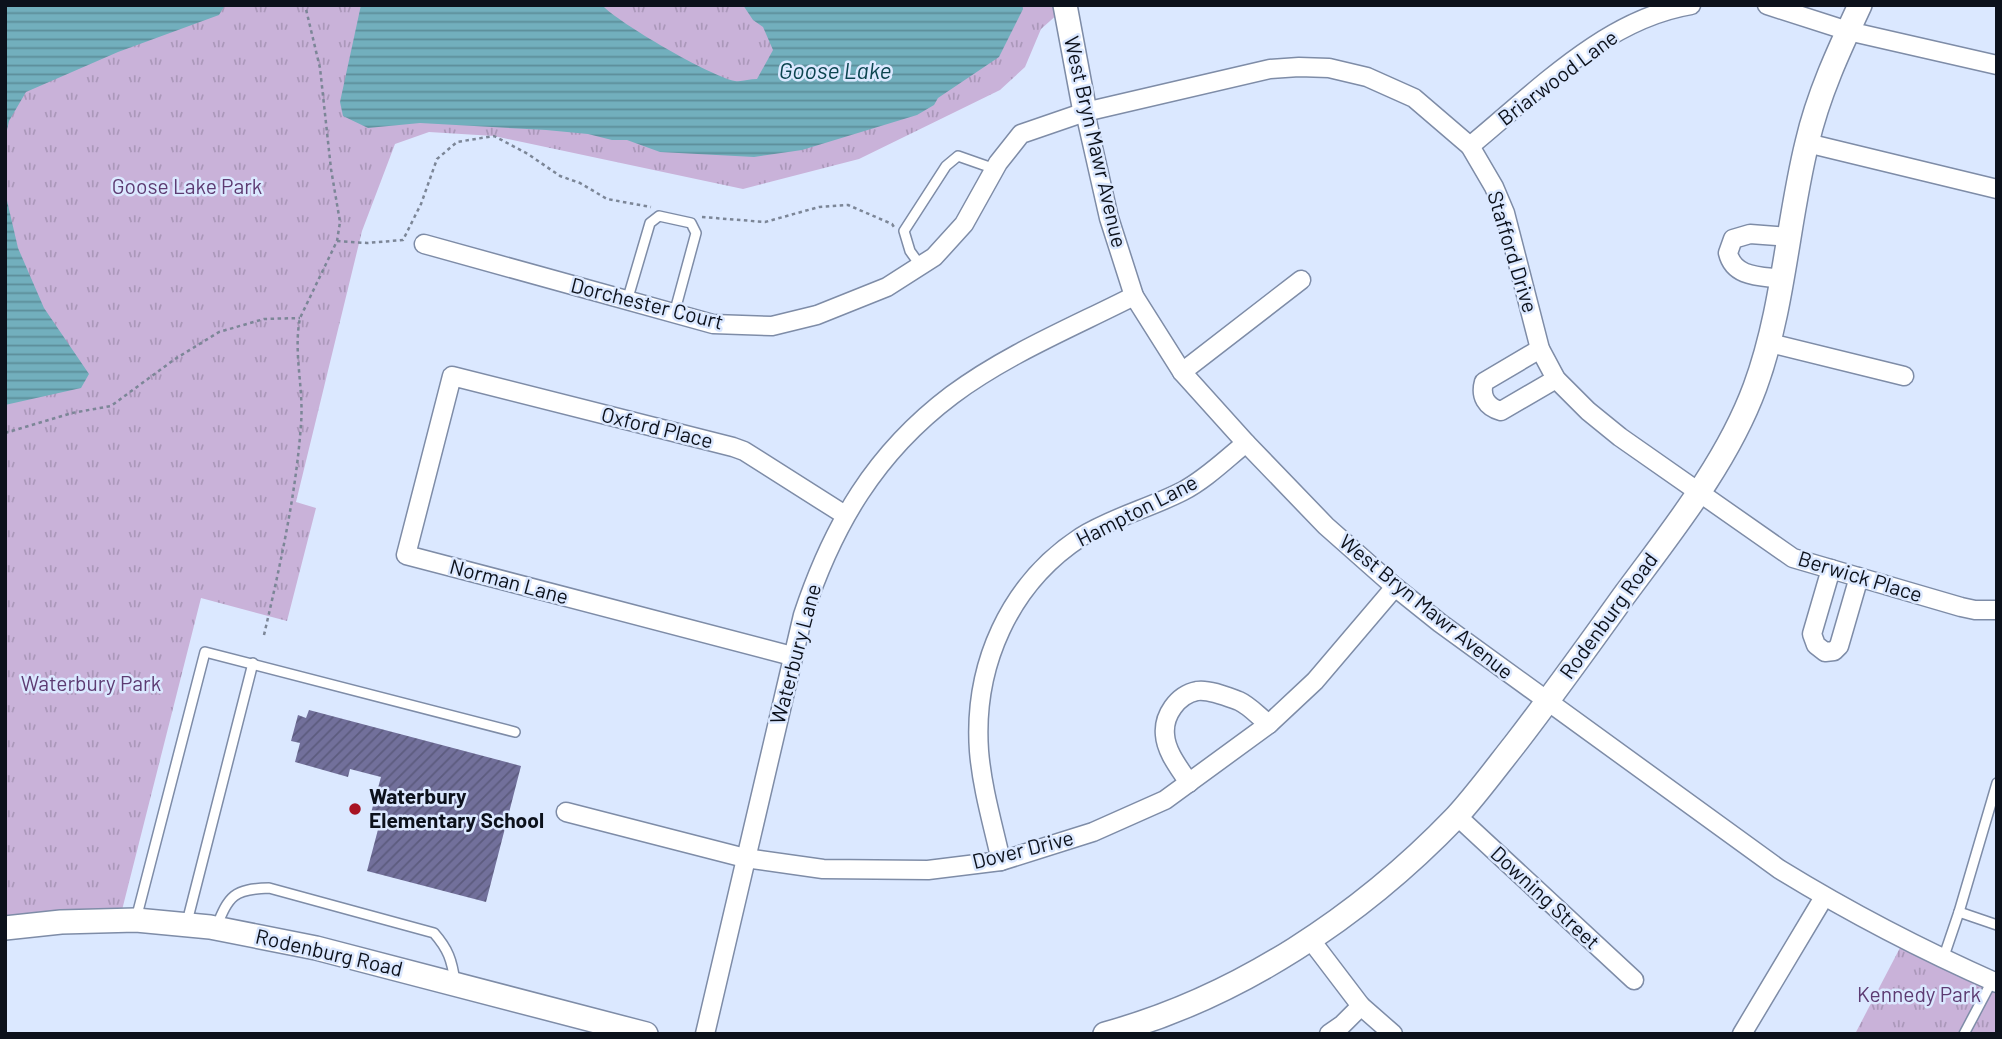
<svg xmlns="http://www.w3.org/2000/svg" width="2002" height="1039" font-family="Barlow,sans-serif">
  <defs>
    <pattern id="grass-tufts" width="24" height="20" patternUnits="userSpaceOnUse" patternTransform="scale(1.75)"><rect width="24" height="20" fill="#c9b2d9"/><path d="M3 7l-1-3M5 7V3M7 7l1-3M15 17l-1-3M17 17v-4M19 17l1-3" fill="none" stroke="#ab98ba"/></pattern>
    <pattern id="water-rules" width="6" height="5" patternUnits="userSpaceOnUse" patternTransform="scale(1.75)"><rect width="6" height="5" fill="#72afbd"/><path d="M0 2.5h6" fill="none" stroke="#5c8d99"/></pattern>
    <pattern id="building-hatch" width="6" height="6" patternUnits="userSpaceOnUse" patternTransform="scale(1.75)"><rect width="6" height="6" fill="#72709b"/><path d="M-1 1l2-2M0 6l6-6M5 7l2-2" fill="none" stroke="#5c5b7e"/></pattern>
  </defs>
  <rect width="100%" height="100%" fill="#dbe8ff"/>
  <!-- grass -->
  <g fill="url(#grass-tufts)">
    <polygon points="5,5 1068,5 1041,29 1025,67 1000,90 859,159 743,189 494,136 429,132 395,144 362,231 296,502 316,508 287,621 201,598 121,914 5,928"/>
    <polygon points="1902,944 1997,987 1997,1034 1855,1034"/>
  </g>
  <!-- water -->
  <g fill="url(#water-rules)">
    <polygon points="5,5 225,5 219,15 118,52 26,92 9,121 5,139"/>
    <path d="M361,5H602C618,23 712,77 735,81C742,82 749,79 757,79L773,50L763,27L753,20L743,5H1022L1023,9L999,57L938,98L934,105L917,115L802,150L754,157L660,152L627,140H612L588,134L546,130L420,123L368,128L343,116L340,102Z"/>
    <polygon points="5,192 18,248 44,308 89,374 81,388 5,405"/>
  </g>
  <!-- building -->
  <polygon fill="url(#building-hatch)" points="309,710 521,766 486,902 367,871 380,822 369,820 381,777 350,769 348,777 295,762 300,743 291,741 298,715 306,718"/>
  <g fill="none" stroke-linecap="round" stroke-linejoin="round">
    <defs>
      <g id="lane">
        <polyline points="920,265 910,251 904,231 946,166 958,156 995,169"/>
        <polyline points="627,301 650,223 659,216 691,223 696,233 674,314"/>
        <polyline points="1959,912 1997,783"/>
        <polyline points="136,919 205,652 515,732"/>
        <polyline points="187,922 253,663"/>
        <path d="M216,928C229,895 234,889 269,888L434,933C448,949 452,960 455,982"/>
        <polyline points="1943,959 1959,912 1997,925"/>
        <polyline points="1964,1034 1992,981"/>
      </g>
      <g id="street">
        <polyline points="1767,5 1848,31 1997,65"/>
        <path d="M1085,112L1109,218L1134,296L1182,372L1246,443L1326,526L1395,587L1440,623L1779,869C1849,912 1922,950 1997,983"/>
        <polyline points="1807,143 1997,189"/>
        <path d="M1470,146C1536,92 1605,19 1691,5"/>
        <polyline points="424,244 713,324 772,326 817,315 887,287 934,257 964,224 998,163 1021,134 1085,112 1270,69 1299,67 1329,68 1367,77 1414,98 1470,146 1494,187 1505,213 1540,349 1556,379 1588,411 1620,437 1793,558 1961,607 1975,610 1997,610"/>
        <path d="M1782,279C1761,276 1734,278 1728,253L1733,239L1750,234L1789,237"/>
        <polyline points="1770,343 1904,376"/>
        <path d="M1540,349L1484,382C1480,396 1486,407 1501,411L1556,379"/>
        <polyline points="1182,372 1301,280"/>
        <polyline points="1831,569 1812,634 1816,645 1825,652 1834,651 1839,646 1859,577"/>
        <polyline points="792,656 406,555 452,376 733,447 744,451 845,515"/>
        <path d="M1189,783C1180,769 1166,752 1165,735C1163,716 1177,695 1197,691C1209,689 1228,697 1239,701C1250,706 1259,717 1269,724"/>
        <polyline points="566,812 745,858 823,869 928,870 1001,861 1093,832 1165,800 1269,724 1315,681 1395,587"/>
        <polyline points="1457,816 1634,980"/>
        <path d="M1001,861C993,825 982,788 979,751C973,666 1009,584 1081,537C1113,517 1150,508 1183,491C1206,479 1226,459 1246,443"/>
        <polyline points="1310,939 1361,1006 1393,1034"/>
        <path d="M705,1034L803,615C833,525 875,453 952,395C1007,354 1073,327 1134,296"/>
        <polyline points="1329,1034 1342,1025 1361,1006"/>
        <polyline points="1742,1034 1824,897"/>
      </g>
      <g id="secondary">
        <polyline points="1065,5 1085,112"/>
        <polyline points="5,928 61,922 136,920 210,927 316,948 646,1034"/>
        <path d="M1105,1034C1238,998 1361,916 1456,817C1477,794 1496,768 1515,744C1552,696 1588,646 1623,597C1671,532 1727,463 1755,387C1784,308 1787,224 1807,143C1818,95 1839,50 1860,5"/>
      </g>
    </defs>
    <!-- lane casing -->
    <use href="#lane" stroke="#7e8ca7" stroke-width="12"/>
    <!-- street casing -->
    <use href="#street" stroke="#7e8ca7" stroke-width="21"/>
    <!-- secondary casing -->
    <use href="#secondary" stroke="#7e8ca7" stroke-width="26"/>
    <!-- path -->
    <g stroke="#7c8697" stroke-width="2.5" stroke-dasharray="3.5 3.5" stroke-linecap="butt">
      <polyline points="702,217 765,222 819,207 848,205 892,224 894,227"/>
      <polyline points="337,241 367,243 403,240 421,204 437,159 457,142 494,136 528,154 560,176 580,183 607,199 651,207"/>
      <polyline points="5,433 72,413 111,406 175,359 219,332 264,319 300,318"/>
      <path d="M264,635C280,566 296,495 301,424C304,388 293,353 300,318L337,241L340,222L331,169L320,68L305,5"/>
    </g>
    <!-- lane -->
    <use href="#lane" stroke="#fff" stroke-width="9"/>
    <!-- street -->
    <use href="#street" stroke="#fff" stroke-width="18"/>
    <!-- secondary -->
    <use href="#secondary" stroke="#fff" stroke-width="23"/>
  </g>
  <!-- markers -->
  <circle fill="#a81222" stroke="#dbe8ff" stroke-width="2.5" cx="355" cy="809" r="7"/>
  <g text-anchor="middle" stroke-width="5" stroke-linejoin="round" paint-order="stroke">
    <!-- street labels -->
    <g font-size="21" fill="#0c111b" stroke="#dbe8ff">
      <text transform="translate(1558 78) rotate(-37)" y="7">Briarwood Lane</text>
      <text transform="translate(1095 142) rotate(77)" y="7">West Bryn Mawr Avenue</text>
      <text transform="translate(1512 252) rotate(73)" y="7">Stafford Drive</text>
      <text transform="translate(647 304) rotate(14)" y="7">Dorchester Court</text>
      <text transform="translate(657 428) rotate(14)" y="7">Oxford Place</text>
      <text transform="translate(1137 511) rotate(-27)" y="7">Hampton Lane</text>
      <text transform="translate(1860 577) rotate(17)" y="7">Berwick Place</text>
      <text transform="translate(509 582) rotate(15)" y="7">Norman Lane</text>
      <text transform="translate(1426 607) rotate(39)" y="7">West Bryn Mawr Avenue</text>
      <text transform="translate(1609 616) rotate(-54)" y="7">Rodenburg Road</text>
      <text transform="translate(796 654) rotate(-75)" y="7">Waterbury Lane</text>
      <text transform="translate(1023 850) rotate(-14)" y="7">Dover Drive</text>
      <text transform="translate(1545 898) rotate(43)" y="7">Downing Street</text>
      <text transform="translate(329 953) rotate(13)" y="7">Rodenburg Road</text>
    </g>
    <!-- park labels -->
    <g font-size="21" fill="#5d3b72" stroke="#dbe8ff">
      <text x="187" y="194">Goose Lake Park</text>
      <text x="91" y="691">Waterbury Park</text>
      <text x="1919" y="1002">Kennedy Park</text>
    </g>
    <!-- poi labels -->
    <g font-size="21" font-weight="bold" fill="#0c111b" stroke="#dbe8ff" text-anchor="start">
      <text x="369" y="804">Waterbury<tspan x="369" dy="24">Elementary School</tspan></text>
    </g>
    <!-- water labels -->
    <g font-size="23" font-style="italic" fill="#0b444f" stroke="#dbe8ff">
      <text x="835" y="79">Goose Lake</text>
    </g>
  </g>
  <!-- border -->
  <rect width="2002" height="1039" fill="none" stroke="#0c111b" stroke-width="14"/>
</svg>
